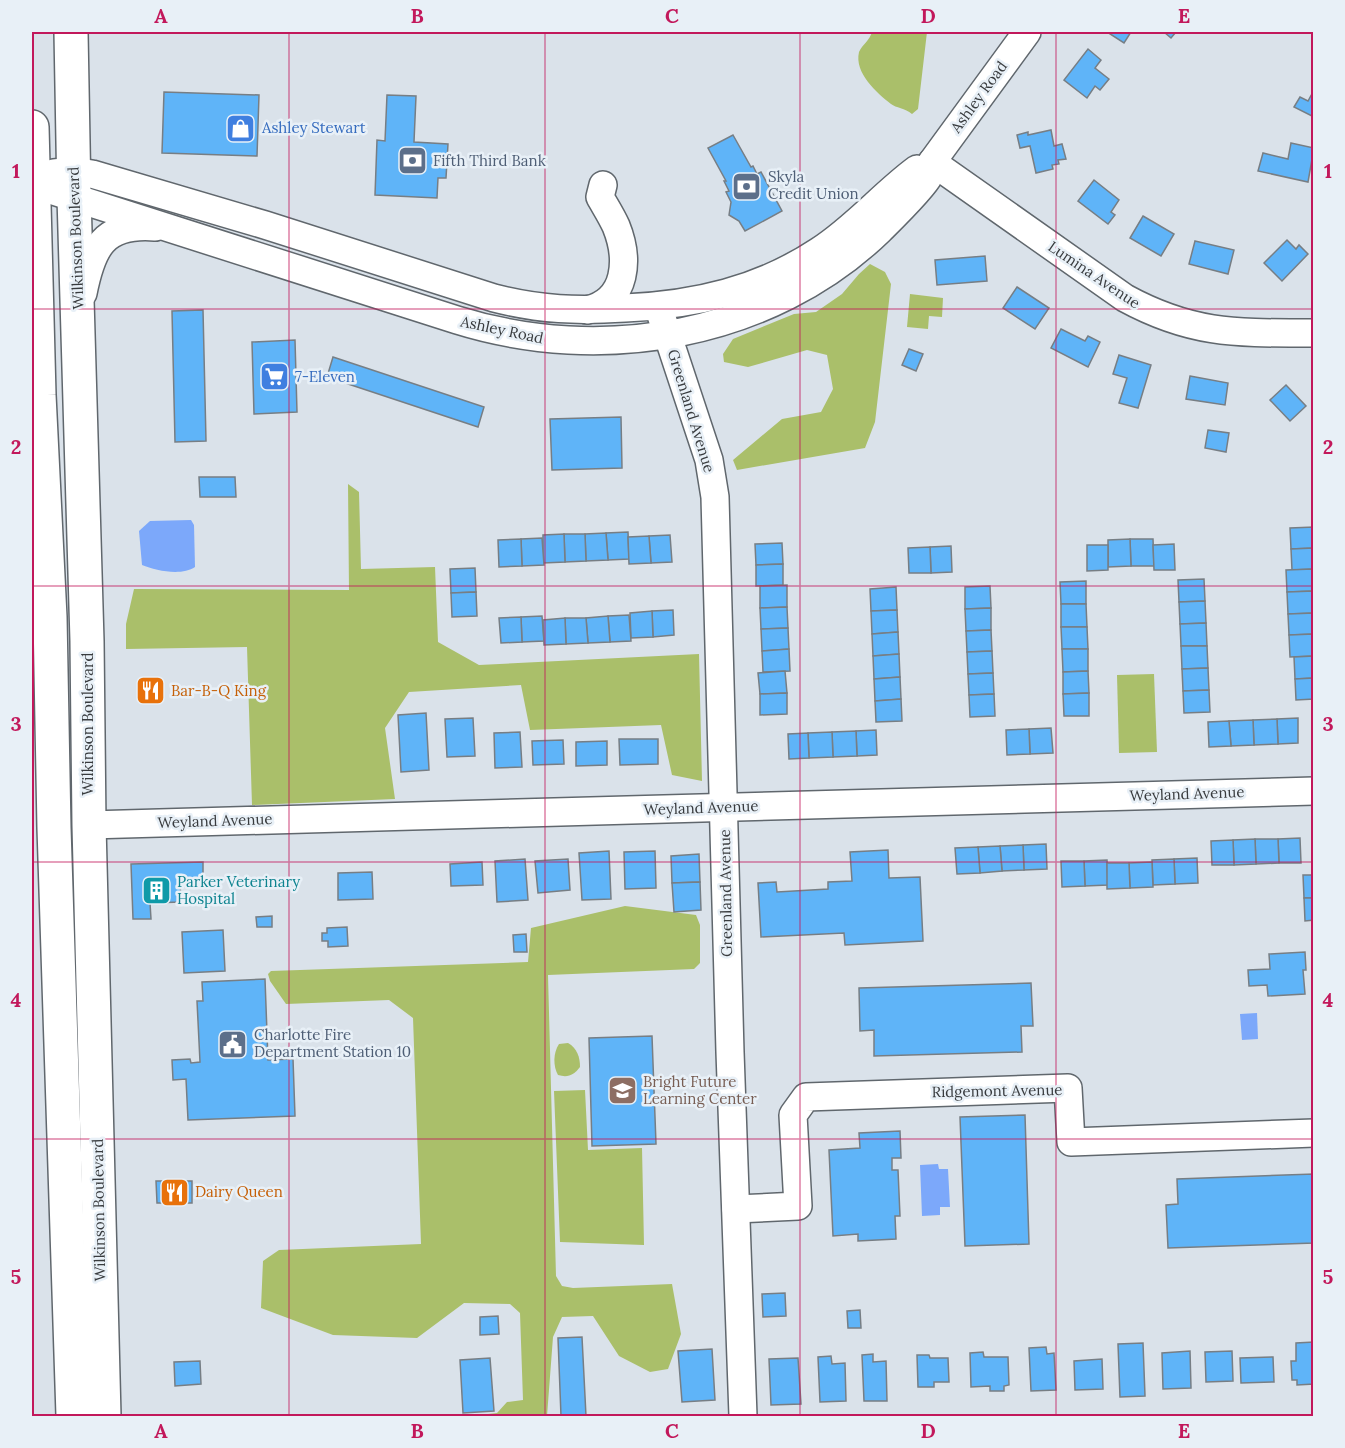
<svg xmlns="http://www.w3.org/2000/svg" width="1345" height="1448" font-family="Lora,serif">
  <rect width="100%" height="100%" fill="#dae2ea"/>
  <!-- green -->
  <g fill="#aabf6a">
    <path d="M872,32H927L918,109L912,114C905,108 896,108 891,104C877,93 854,73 859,52C862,45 870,40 872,32Z"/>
    <polygon points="870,264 885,272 891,284 875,422 865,448 737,470 733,460 782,419 821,412 833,389 827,355 807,350 748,367 724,362 723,354 733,339 794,314 816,312 842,294 859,274"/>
    <polygon points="910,294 943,298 942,317 929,316 928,329 907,327"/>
    <polygon points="348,484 359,492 361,569 435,567 438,642 479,665 699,654 702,781 672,775 661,725 530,730 521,685 409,692 385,728 395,799 252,805 247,647 126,649 126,624 134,589 349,590"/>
    <polygon points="1154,674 1157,752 1119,753 1117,675"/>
    <polygon points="625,906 696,915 700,925 700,963 694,969 548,975 556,1276 562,1286 573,1288 672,1284 681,1334 668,1369 650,1372 619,1356 593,1316 562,1317 553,1337 547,1416 470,1416 497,1413 507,1402 523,1400 520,1313 510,1304 464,1303 417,1338 333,1335 261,1308 263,1261 279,1250 421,1244 413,1018 389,1000 286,1004 270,981 268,974 271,971 528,962 531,928"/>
    <path d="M568,1043C577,1048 580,1057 580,1067C574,1075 568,1078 558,1075C553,1066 553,1053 559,1044Z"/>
    <polygon points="585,1090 588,1150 642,1148 644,1245 560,1242 554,1091"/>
  </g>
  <!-- water -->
  <g fill="#7ca8fa">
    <path d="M191,520L194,525L195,567C182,576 156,571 142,565L139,531L150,521Z"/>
    <polygon points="1257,1013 1258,1039 1242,1040 1240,1014"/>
    <polygon points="938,1164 939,1169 948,1169 950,1207 940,1207 940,1215 922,1216 920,1165"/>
  </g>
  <!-- building -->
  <g fill="#5fb4f8" stroke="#777e84" stroke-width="1.5">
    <polygon points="1107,32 1131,32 1124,43"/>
    <polygon points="1164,32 1176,32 1171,38"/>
    <polygon points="1088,49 1101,60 1095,68 1109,79 1100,90 1095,86 1087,98 1064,80"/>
    <polygon points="1314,90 1314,117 1294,107 1300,97 1308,101"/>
    <polygon points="164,92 259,95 257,156 162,153"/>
    <polygon points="387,95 416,96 414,142 448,144 446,178 438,178 437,198 375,195 377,140 385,141"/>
    <polygon points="1051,130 1054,146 1062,144 1066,159 1058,160 1059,164 1052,165 1053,169 1036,173 1030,146 1020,148 1017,135 1028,132 1028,135"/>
    <polygon points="733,135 751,167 753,166 757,174 761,172 782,211 745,231 739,221 729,215 731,202 726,192 729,191 724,181 726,181 708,148"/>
    <polygon points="1291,143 1314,148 1308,182 1258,171 1263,153 1288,159"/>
    <polygon points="1094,180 1119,200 1111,212 1115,215 1108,224 1078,201"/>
    <polygon points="1143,216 1174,234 1161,256 1130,238"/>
    <polygon points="1287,240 1296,249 1299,245 1308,254 1282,281 1264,263"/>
    <polygon points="1195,241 1234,250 1228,274 1189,264"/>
    <polygon points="985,256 987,281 937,285 935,260"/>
    <polygon points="1017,287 1049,308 1035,329 1003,308"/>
    <polygon points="203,310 206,441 175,442 172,311"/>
    <polygon points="1061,329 1085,341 1088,336 1100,342 1088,367 1051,348"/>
    <polygon points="295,340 297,412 254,414 252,342"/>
    <polygon points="909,349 923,354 916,371 902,365"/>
    <polygon points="1119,355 1151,365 1138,408 1119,403 1127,378 1113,374"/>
    <polygon points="333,357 484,407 478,427 327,377"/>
    <polygon points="1190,376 1228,383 1225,405 1186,399"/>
    <polygon points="1286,385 1306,406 1290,421 1270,400"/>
    <polygon points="621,417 622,468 552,470 550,419"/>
    <polygon points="1208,430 1229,433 1226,452 1205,448"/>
    <polygon points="199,477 235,477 236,497 200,497"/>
    <polygon points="1314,527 1314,548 1291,549 1290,528"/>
    <polygon points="628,532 629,559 608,560 606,533"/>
    <polygon points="606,533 608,560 586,561 585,534"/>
    <polygon points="564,534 585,534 586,561 565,562"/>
    <polygon points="564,534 565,562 543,563 543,535"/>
    <polygon points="670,535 672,562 651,563 649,536"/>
    <polygon points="649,536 651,563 629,564 628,537"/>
    <polygon points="542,538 544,565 522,566 521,539"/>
    <polygon points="521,539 522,566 499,567 498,540"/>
    <polygon points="1130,539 1153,539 1154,566 1131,566"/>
    <polygon points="1130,539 1131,566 1108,567 1108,540"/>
    <polygon points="782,543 783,564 756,565 755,544"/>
    <polygon points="1174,544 1175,570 1154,570 1153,545"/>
    <polygon points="1087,545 1108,545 1108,570 1087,571"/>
    <polygon points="951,546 952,572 931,573 930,547"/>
    <polygon points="930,547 931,573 909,573 908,548"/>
    <polygon points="1314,548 1314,569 1292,570 1291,549"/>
    <polygon points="783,564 783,585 756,586 756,565"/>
    <polygon points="475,568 476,592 451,593 450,569"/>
    <polygon points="1313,569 1314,591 1287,592 1286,570"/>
    <polygon points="1204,579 1205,601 1179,602 1178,580"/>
    <polygon points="1086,581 1086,604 1061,604 1060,582"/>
    <polygon points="787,585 787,607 760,608 760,586"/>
    <polygon points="990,586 991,608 965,609 965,587"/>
    <polygon points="896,587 897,610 871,611 870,589"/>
    <polygon points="1314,591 1314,613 1288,614 1287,592"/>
    <polygon points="476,592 477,616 452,617 451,593"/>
    <polygon points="1205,601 1206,623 1180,624 1179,602"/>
    <polygon points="1061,604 1086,604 1087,627 1061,627"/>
    <polygon points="787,607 788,628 761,629 760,608"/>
    <polygon points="991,608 991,630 966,631 965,609"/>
    <polygon points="673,610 674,635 653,637 652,611"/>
    <polygon points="897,610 898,632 872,634 871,611"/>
    <polygon points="652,611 653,637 631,638 630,613"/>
    <polygon points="1314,613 1314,634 1289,635 1288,614"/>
    <polygon points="629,615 631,641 610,642 608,616"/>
    <polygon points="542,616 544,641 522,642 521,617"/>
    <polygon points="608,616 610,642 588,643 586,618"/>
    <polygon points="521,617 522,642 501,643 499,618"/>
    <polygon points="565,618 586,618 588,643 566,644"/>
    <polygon points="565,618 566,644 544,645 543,620"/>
    <polygon points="1206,623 1207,646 1181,646 1180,624"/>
    <polygon points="1061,627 1087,627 1088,649 1062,649"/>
    <polygon points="788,628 789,649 762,651 761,629"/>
    <polygon points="991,630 992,651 967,652 966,631"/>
    <polygon points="898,632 899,654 873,656 872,634"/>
    <polygon points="1314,634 1314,656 1290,657 1289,635"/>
    <polygon points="1181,646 1207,646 1208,668 1182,669"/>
    <polygon points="789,649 790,671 763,672 762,651"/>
    <polygon points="1062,649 1088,649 1088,671 1063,672"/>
    <polygon points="992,651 993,673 968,674 967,652"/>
    <polygon points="899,654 900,677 874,679 873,656"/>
    <polygon points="1314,656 1314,678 1295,679 1294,657"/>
    <polygon points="1208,668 1209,690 1183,691 1182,669"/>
    <polygon points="785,671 787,693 760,694 758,673"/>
    <polygon points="1088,671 1089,693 1063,694 1063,672"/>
    <polygon points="993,673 994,694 969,695 968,674"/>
    <polygon points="900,677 901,699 875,701 874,679"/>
    <polygon points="1314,678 1314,699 1296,700 1295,679"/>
    <polygon points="1209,690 1210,712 1184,713 1183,691"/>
    <polygon points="787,693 787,714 760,715 760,694"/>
    <polygon points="1089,693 1089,716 1064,716 1063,694"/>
    <polygon points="994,694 995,716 970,717 969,695"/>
    <polygon points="901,699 902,721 876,722 875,701"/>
    <polygon points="426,713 429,770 401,772 398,715"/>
    <polygon points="473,718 475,756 447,757 445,719"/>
    <polygon points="1298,718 1298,743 1278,744 1277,719"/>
    <polygon points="1277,719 1278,744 1254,745 1253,720"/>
    <polygon points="1253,720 1254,745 1231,746 1229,721"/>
    <polygon points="1229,721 1231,746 1209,747 1208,722"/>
    <polygon points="1051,728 1053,753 1030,754 1029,729"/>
    <polygon points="1029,729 1030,754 1007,755 1006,730"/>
    <polygon points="876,730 877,755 857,756 856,731"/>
    <polygon points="856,731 857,756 833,757 832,732"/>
    <polygon points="520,732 522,767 495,768 494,733"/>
    <polygon points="832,732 833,757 809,758 808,733"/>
    <polygon points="808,733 809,758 789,759 788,734"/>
    <polygon points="619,739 658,739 658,764 620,765"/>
    <polygon points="563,740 564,764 533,765 532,741"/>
    <polygon points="607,741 607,765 576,766 576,742"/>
    <polygon points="1300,838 1301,863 1279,863 1278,839"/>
    <polygon points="1255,839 1278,839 1279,863 1256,864"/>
    <polygon points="1255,839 1256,864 1234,865 1233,840"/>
    <polygon points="1233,840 1234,865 1212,865 1211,841"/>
    <polygon points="1046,844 1047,869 1024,870 1023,845"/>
    <polygon points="1023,845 1024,870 1002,871 1000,846"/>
    <polygon points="1000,846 1002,871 980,873 978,847"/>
    <polygon points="978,847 980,873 957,874 955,848"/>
    <polygon points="888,850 889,878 920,877 923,941 845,945 844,933 761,937 758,883 776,882 777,892 828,889 828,882 852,881 850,852"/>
    <polygon points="609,851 611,899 582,900 579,853"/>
    <polygon points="655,851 656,888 625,889 624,852"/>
    <polygon points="699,854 700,882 672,883 671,856"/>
    <polygon points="1197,858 1198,883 1175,884 1174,859"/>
    <polygon points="525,859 528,900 497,902 495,861"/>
    <polygon points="568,859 570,890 538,893 535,861"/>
    <polygon points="1174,859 1175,884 1153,885 1152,860"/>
    <polygon points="1107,860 1108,885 1085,886 1084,861"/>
    <polygon points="1061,861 1084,861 1085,886 1062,887"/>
    <polygon points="203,862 203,880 180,880 181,902 150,903 151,919 133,919 131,864"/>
    <polygon points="482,862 483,885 451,886 450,864"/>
    <polygon points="1152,862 1153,887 1130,888 1129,863"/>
    <polygon points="1107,863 1129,863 1130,888 1107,889"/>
    <polygon points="372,872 373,899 338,900 338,873"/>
    <polygon points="1303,875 1314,875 1314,898 1304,898"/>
    <polygon points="700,882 701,910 674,912 672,883"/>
    <polygon points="1304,898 1314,898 1314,920 1305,921"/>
    <polygon points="272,916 272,927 257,927 256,917"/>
    <polygon points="347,927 348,946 328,947 328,941 322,941 322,933 327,933 327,928"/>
    <polygon points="223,930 225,971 184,973 182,932"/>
    <polygon points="526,934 527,952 514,952 513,935"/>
    <polygon points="1305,952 1306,970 1303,970 1305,994 1268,996 1267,985 1249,986 1248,970 1270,969 1269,954"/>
    <polygon points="265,979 268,1060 293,1059 295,1116 188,1120 186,1079 173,1080 172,1060 190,1059 191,1063 200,1062 197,1001 203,1001 202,982"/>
    <polygon points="1031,983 1033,1026 1021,1026 1022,1052 874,1056 874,1030 860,1031 859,988"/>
    <polygon points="652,1036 656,1144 592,1146 589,1038"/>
    <polygon points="1025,1115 1029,1244 965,1246 960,1117"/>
    <polygon points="900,1131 901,1158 892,1158 892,1170 898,1170 900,1216 895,1216 896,1239 858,1241 858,1234 833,1236 829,1150 860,1148 859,1133"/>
    <polygon points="1314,1174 1314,1243 1168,1248 1166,1205 1178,1204 1177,1179"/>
    <polygon points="156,1181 192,1181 192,1203 157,1203"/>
    <polygon points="785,1293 786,1316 763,1317 762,1294"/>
    <polygon points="860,1310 861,1328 848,1328 847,1311"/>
    <polygon points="498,1316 499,1334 480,1335 480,1317"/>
    <polygon points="582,1337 586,1416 561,1416 558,1338"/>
    <polygon points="1314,1342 1314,1384 1297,1385 1297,1380 1292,1380 1291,1361 1296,1361 1296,1343"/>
    <polygon points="1143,1343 1145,1396 1120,1397 1118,1344"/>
    <polygon points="1046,1347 1047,1354 1054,1353 1056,1390 1031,1391 1029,1348"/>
    <polygon points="712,1349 715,1400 682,1402 678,1351"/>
    <polygon points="1190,1351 1191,1388 1163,1389 1162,1353"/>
    <polygon points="1232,1351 1233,1381 1206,1382 1205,1352"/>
    <polygon points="983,1352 984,1357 1008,1357 1009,1385 1004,1386 1004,1391 990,1391 990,1386 971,1387 970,1353"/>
    <polygon points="873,1354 873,1362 886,1361 887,1401 864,1401 862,1355"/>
    <polygon points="917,1355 929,1355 930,1358 948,1358 949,1382 934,1382 934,1387 918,1387"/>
    <polygon points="831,1356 832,1364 845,1363 846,1401 820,1402 818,1357"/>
    <polygon points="1273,1357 1274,1382 1241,1383 1240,1358"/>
    <polygon points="490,1358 494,1411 463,1413 460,1360"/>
    <polygon points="798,1358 801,1404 771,1405 769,1359"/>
    <polygon points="1102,1359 1103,1389 1075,1390 1074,1361"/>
    <polygon points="200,1361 201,1384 175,1386 174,1362"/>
  </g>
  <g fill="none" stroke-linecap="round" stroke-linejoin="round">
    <defs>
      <g id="minor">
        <path d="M932,162L1125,298C1193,335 1238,333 1314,333"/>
        <path d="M54,173L73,171L92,174L265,225L494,298C541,310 577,311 625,308C695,305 760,290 819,251C855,228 883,194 917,169"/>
        <path d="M33,180L50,190L457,320C601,365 770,337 880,230C891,219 923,188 929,176C931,172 931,167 932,162L1027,32"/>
        <path d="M83,293C92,248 103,223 155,227"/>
        <polyline points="658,306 709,460 715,497 730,1052 743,1416"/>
        <path d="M587,310C628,301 629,258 616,226C611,215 605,206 600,197L603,185"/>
        <polyline points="89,825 1314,791"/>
        <polyline points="736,1209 798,1206 793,1115 806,1097 1068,1088 1071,1142 1314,1133"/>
      </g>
      <g id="major">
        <polyline points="71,32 74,197 87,641 89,825 104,1416"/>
        <polyline points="32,127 39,395 50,617 54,828 73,1416"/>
      </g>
    </defs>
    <!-- minor casing -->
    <use href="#minor" stroke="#60676d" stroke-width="30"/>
    <!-- major casing -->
    <use href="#major" stroke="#60676d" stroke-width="36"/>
    <!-- minor -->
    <use href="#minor" stroke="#fff" stroke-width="27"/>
    <!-- major -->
    <use href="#major" stroke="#fff" stroke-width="33"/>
  </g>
  <!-- grid -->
  <path fill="none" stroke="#c2185b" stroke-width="1.5" stroke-opacity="0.55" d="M289,32V1416M545,32V1416M800,32V1416M1056,32V1416M32,309H1314M32,586H1314M32,862H1314M32,1139H1314"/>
  <!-- icons -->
  <defs>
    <symbol id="shop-square" viewBox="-11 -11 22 22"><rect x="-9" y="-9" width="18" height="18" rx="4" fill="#3f7fe0" stroke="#e8f0f7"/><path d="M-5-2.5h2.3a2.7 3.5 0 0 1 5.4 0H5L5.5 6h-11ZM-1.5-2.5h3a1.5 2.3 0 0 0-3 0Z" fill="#fff"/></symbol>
    <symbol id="bank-square" viewBox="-11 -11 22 22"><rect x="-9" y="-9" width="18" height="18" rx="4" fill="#5c6f8a" stroke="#e8f0f7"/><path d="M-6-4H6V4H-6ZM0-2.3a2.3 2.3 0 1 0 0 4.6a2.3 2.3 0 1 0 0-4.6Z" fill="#fff"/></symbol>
    <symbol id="supermarket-square" viewBox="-11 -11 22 22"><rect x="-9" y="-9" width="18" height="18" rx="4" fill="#3f7fe0" stroke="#e8f0f7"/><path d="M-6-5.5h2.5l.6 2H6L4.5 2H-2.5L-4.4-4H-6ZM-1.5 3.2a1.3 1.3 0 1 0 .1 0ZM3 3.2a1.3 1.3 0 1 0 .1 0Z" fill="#fff"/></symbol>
    <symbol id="restaurant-square" viewBox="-11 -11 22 22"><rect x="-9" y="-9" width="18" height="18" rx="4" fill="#e8710a" stroke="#e8f0f7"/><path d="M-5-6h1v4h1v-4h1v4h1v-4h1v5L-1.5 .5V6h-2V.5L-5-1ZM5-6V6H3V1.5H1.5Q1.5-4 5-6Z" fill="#fff"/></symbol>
    <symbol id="building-square" viewBox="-11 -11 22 22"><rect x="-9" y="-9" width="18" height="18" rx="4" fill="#0f9aa8" stroke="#e8f0f7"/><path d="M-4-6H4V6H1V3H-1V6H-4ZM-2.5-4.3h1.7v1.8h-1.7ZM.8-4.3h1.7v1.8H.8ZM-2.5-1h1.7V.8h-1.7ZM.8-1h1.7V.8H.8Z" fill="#fff"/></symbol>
    <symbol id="civic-square" viewBox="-11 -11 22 22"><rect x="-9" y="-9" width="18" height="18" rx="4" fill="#5c6f8a" stroke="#e8f0f7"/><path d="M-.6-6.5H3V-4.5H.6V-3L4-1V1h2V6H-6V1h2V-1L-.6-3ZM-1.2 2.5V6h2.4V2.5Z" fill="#fff"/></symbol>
    <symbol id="school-square" viewBox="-11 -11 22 22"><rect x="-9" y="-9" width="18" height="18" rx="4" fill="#8d6e63" stroke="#e8f0f7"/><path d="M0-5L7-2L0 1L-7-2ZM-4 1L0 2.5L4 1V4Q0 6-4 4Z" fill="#fff"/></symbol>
  </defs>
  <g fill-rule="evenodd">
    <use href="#shop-square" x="224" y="112" width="33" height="33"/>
    <use href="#bank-square" x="396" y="144" width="33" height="33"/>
    <use href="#bank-square" x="730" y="170" width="33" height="33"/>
    <use href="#supermarket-square" x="258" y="360" width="33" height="33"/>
    <use href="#restaurant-square" x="134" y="674" width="33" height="33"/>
    <use href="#building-square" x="140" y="874" width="33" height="33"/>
    <use href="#civic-square" x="216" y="1028" width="33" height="33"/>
    <use href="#school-square" x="606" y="1074" width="33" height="33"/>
    <use href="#restaurant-square" x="158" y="1176" width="33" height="33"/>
  </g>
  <g text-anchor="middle" stroke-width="5" stroke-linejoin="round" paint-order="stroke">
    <!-- street labels -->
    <g font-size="15" fill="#383b3e" stroke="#e8f0f7">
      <text transform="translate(979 97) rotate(-54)" y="5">Ashley Road</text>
      <text transform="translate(76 238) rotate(-92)" y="5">Wilkinson Boulevard</text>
      <text transform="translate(1094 275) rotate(34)" y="5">Lumina Avenue</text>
      <text transform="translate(502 330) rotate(12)" y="5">Ashley Road</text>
      <text transform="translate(691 411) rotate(73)" y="5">Greenland Avenue</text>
      <text transform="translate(88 724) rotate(-90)" y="5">Wilkinson Boulevard</text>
      <text transform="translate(1187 794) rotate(-2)" y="5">Weyland Avenue</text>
      <text transform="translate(701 808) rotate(-2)" y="5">Weyland Avenue</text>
      <text transform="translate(215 821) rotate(-2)" y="5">Weyland Avenue</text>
      <text transform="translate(726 893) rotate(-91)" y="5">Greenland Avenue</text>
      <text transform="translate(997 1091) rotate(-1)" y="5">Ridgemont Avenue</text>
      <text transform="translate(99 1210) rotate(-91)" y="5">Wilkinson Boulevard</text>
    </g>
    <!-- shop labels -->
    <g font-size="15" fill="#366cbe" stroke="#e8f0f7" text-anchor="start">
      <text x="262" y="133">Ashley Stewart</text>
      <text x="295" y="382">7-Eleven</text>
    </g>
    <!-- service labels -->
    <g font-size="15" fill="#4e5e75" stroke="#e8f0f7" text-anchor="start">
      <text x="433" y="166">Fifth Third Bank</text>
      <text x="768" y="182">Skyla<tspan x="768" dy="17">Credit Union</tspan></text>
      <text x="254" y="1040">Charlotte Fire<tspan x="254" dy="17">Department Station 10</tspan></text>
    </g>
    <!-- food labels -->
    <g font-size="15" fill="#c56008" stroke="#e8f0f7" text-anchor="start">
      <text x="171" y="696">Bar-B-Q King</text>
      <text x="195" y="1197">Dairy Queen</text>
    </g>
    <!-- culture labels -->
    <g font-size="15" fill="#0d838f" stroke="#e8f0f7" text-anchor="start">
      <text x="177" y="887">Parker Veterinary<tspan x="177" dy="17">Hospital</tspan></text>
    </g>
    <!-- education labels -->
    <g font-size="15" fill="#785e54" stroke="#e8f0f7" text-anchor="start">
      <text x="643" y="1087">Bright Future<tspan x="643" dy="17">Learning Center</tspan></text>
    </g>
  </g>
  <!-- border -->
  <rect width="1345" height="1448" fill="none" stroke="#e8f0f7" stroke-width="66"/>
  <rect x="33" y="33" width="1279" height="1382" fill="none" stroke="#c2185b" stroke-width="2"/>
  <g font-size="20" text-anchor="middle" font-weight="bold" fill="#c2185b">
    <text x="161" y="23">A</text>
    <text x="417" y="23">B</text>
    <text x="672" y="23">C</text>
    <text x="928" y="23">D</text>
    <text x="1184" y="23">E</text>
    <text x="16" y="178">1</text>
    <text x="1328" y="178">1</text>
    <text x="16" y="454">2</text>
    <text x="1328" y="454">2</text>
    <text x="16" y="731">3</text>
    <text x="1328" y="731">3</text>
    <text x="16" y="1007">4</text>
    <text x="1328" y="1007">4</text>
    <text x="16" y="1284">5</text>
    <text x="1328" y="1284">5</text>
    <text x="161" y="1438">A</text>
    <text x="417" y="1438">B</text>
    <text x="672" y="1438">C</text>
    <text x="928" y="1438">D</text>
    <text x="1184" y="1438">E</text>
  </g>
</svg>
